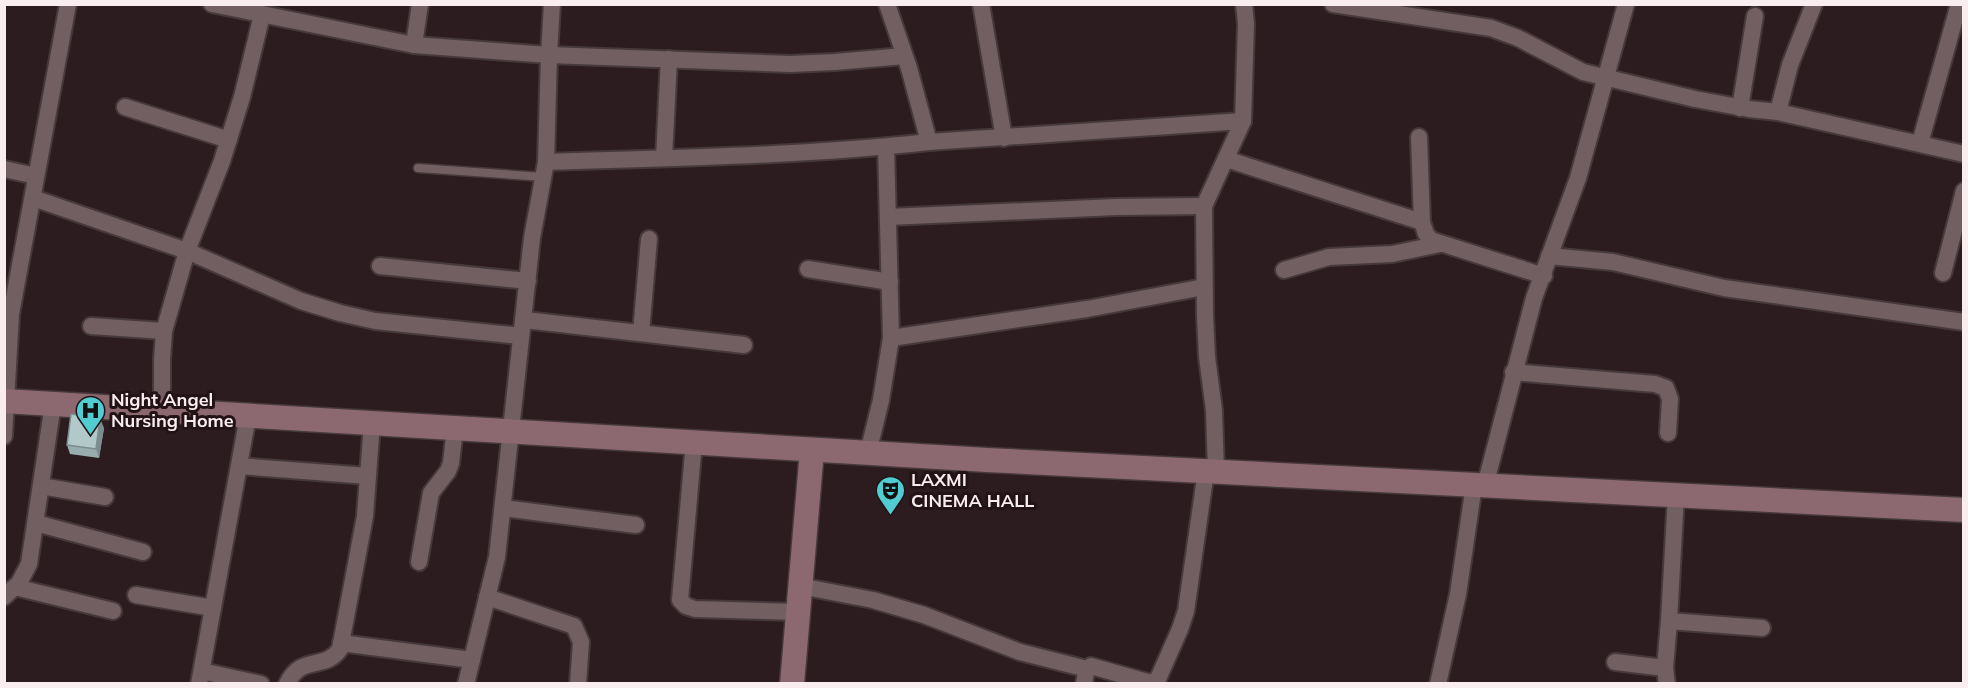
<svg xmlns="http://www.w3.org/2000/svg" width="1968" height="688" font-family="Mulish,sans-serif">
  <rect width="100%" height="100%" fill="#2c1c20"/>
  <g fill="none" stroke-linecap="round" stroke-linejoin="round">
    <defs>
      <polyline id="lane" points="418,168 544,177"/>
      <g id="street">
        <polyline points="212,4 414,45 549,55 790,64 835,62 904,56"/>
        <polyline points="887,4 909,68 929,142"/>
        <polyline points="981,4 1004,138"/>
        <polyline points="1333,4 1491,28 1518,38 1583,72 1695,99 1749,109 1778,112 1964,154"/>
        <polyline points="414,45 420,4"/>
        <polyline points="125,107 229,140"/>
        <polyline points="1740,108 1755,16"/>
        <polyline points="1778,112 1790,65 1814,4"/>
        <polyline points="1419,137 1422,222 1426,234 1431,240 1544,276"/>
        <polyline points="1920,143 1959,4"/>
        <polyline points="664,158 669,59"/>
        <polyline points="1226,159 1422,222"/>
        <path d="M546,162C674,158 802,156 929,142L1243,121"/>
        <polyline points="4,169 36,176"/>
        <polyline points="33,198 187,251 301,301 340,313 375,321 521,336"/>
        <polyline points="888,217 1116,207 1204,206"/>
        <polyline points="1549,256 1613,262 1724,288 1964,322"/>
        <polyline points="380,266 528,281"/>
        <polyline points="808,269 890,282"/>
        <polyline points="1284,270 1329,257 1392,254 1440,244"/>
        <polyline points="1943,273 1964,191"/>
        <polyline points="525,320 744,345"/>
        <polyline points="91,326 164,331"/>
        <polyline points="641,333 649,239"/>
        <polyline points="891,338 1087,309 1204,287"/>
        <polyline points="1513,372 1655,384 1666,388 1670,399 1668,433"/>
        <polyline points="162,410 162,360 164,331 187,251 222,161 242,97 262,15"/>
        <polyline points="4,436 11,314 68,4"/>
        <polyline points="694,442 680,600 686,606 695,609 798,612"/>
        <polyline points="868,453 881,400 891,338 886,147"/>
        <polyline points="239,466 368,476"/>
        <polyline points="1216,472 1214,410 1207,357 1205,316 1204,206 1243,121 1246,24 1244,4"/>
        <polyline points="41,486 105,497"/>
        <polyline points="1485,486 1534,298 1578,178 1626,4"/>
        <polyline points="503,508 636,525"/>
        <polyline points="36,523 143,552"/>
        <polyline points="419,562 431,493 448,471 451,463 455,428"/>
        <polyline points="800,586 873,600 924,615 1020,652 1087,669"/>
        <polyline points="15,587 113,611"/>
        <polyline points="136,595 213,608"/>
        <polyline points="4,597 19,583 29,564 53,404"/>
        <polyline points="487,597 574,626 581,642 578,684"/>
        <polyline points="1669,621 1676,495"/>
        <polyline points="341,643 472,660"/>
        <polyline points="1615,662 1665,668"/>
        <polyline points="202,671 261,684"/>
        <polyline points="199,684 248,416"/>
        <path d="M287,684C302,653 324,672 340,649L365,516L372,423"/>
        <polyline points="466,684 497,557 532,238 546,162 549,55 552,4"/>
        <polyline points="1084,684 1086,672 1091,666 1151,683 1158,679 1180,629 1186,611 1206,471"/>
        <polyline points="1438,684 1458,594 1474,485"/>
        <polyline points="1667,684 1665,668 1669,621 1762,628"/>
      </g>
      <g id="secondary">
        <polyline points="4,401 987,460 1964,510"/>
        <polyline points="792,684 812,450"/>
      </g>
    </defs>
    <!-- lane casing -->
    <use href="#lane" stroke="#46393c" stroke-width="11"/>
    <!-- street casing -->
    <use href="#street" stroke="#46393c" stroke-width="20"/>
    <!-- secondary casing -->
    <use href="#secondary" stroke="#46393c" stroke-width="27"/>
    <!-- lane -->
    <use href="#lane" stroke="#725f62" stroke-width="8"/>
    <!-- street -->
    <use href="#street" stroke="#725f62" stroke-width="16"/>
    <!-- secondary -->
    <use href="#secondary" stroke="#8c6970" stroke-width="24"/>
  </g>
  <!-- wall -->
  <polygon fill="#98adad" points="104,428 99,458 70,454 67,445"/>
  <!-- shaded-wall -->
  <polygon fill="#7c8d8d" points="100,418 104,428 99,458 96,449"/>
  <!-- building -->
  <polygon fill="#b1c9c9" stroke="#7c8d8d" stroke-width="1.5" points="71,414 100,418 96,449 67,445"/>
  <!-- icons -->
  <defs>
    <symbol id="hospital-pin" viewBox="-11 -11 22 30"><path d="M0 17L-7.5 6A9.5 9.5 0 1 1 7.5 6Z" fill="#51ccd1" stroke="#221316"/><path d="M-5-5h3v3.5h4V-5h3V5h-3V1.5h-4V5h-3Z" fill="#111"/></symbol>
    <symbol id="theatre-pin" viewBox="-11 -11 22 30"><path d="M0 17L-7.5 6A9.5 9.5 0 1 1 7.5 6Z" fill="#51ccd1" stroke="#221316"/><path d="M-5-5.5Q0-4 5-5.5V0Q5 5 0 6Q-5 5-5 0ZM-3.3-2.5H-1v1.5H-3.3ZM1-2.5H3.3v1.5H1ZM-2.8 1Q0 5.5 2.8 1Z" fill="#111"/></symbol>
  </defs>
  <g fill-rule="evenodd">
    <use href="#hospital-pin" x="74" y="394" width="33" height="45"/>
    <use href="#theatre-pin" x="874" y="474" width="33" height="45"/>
  </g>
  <g text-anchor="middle" stroke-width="6" stroke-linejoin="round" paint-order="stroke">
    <!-- poi labels -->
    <g font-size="18" font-weight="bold" fill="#f9edf0" stroke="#221316" text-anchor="start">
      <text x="111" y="406">Night Angel<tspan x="111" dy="21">Nursing Home</tspan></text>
      <text x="911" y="486">LAXMI<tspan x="911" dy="21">CINEMA HALL</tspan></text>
    </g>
  </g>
  <!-- border -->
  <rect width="1968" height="688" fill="none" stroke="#f9edf0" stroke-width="12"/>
</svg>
